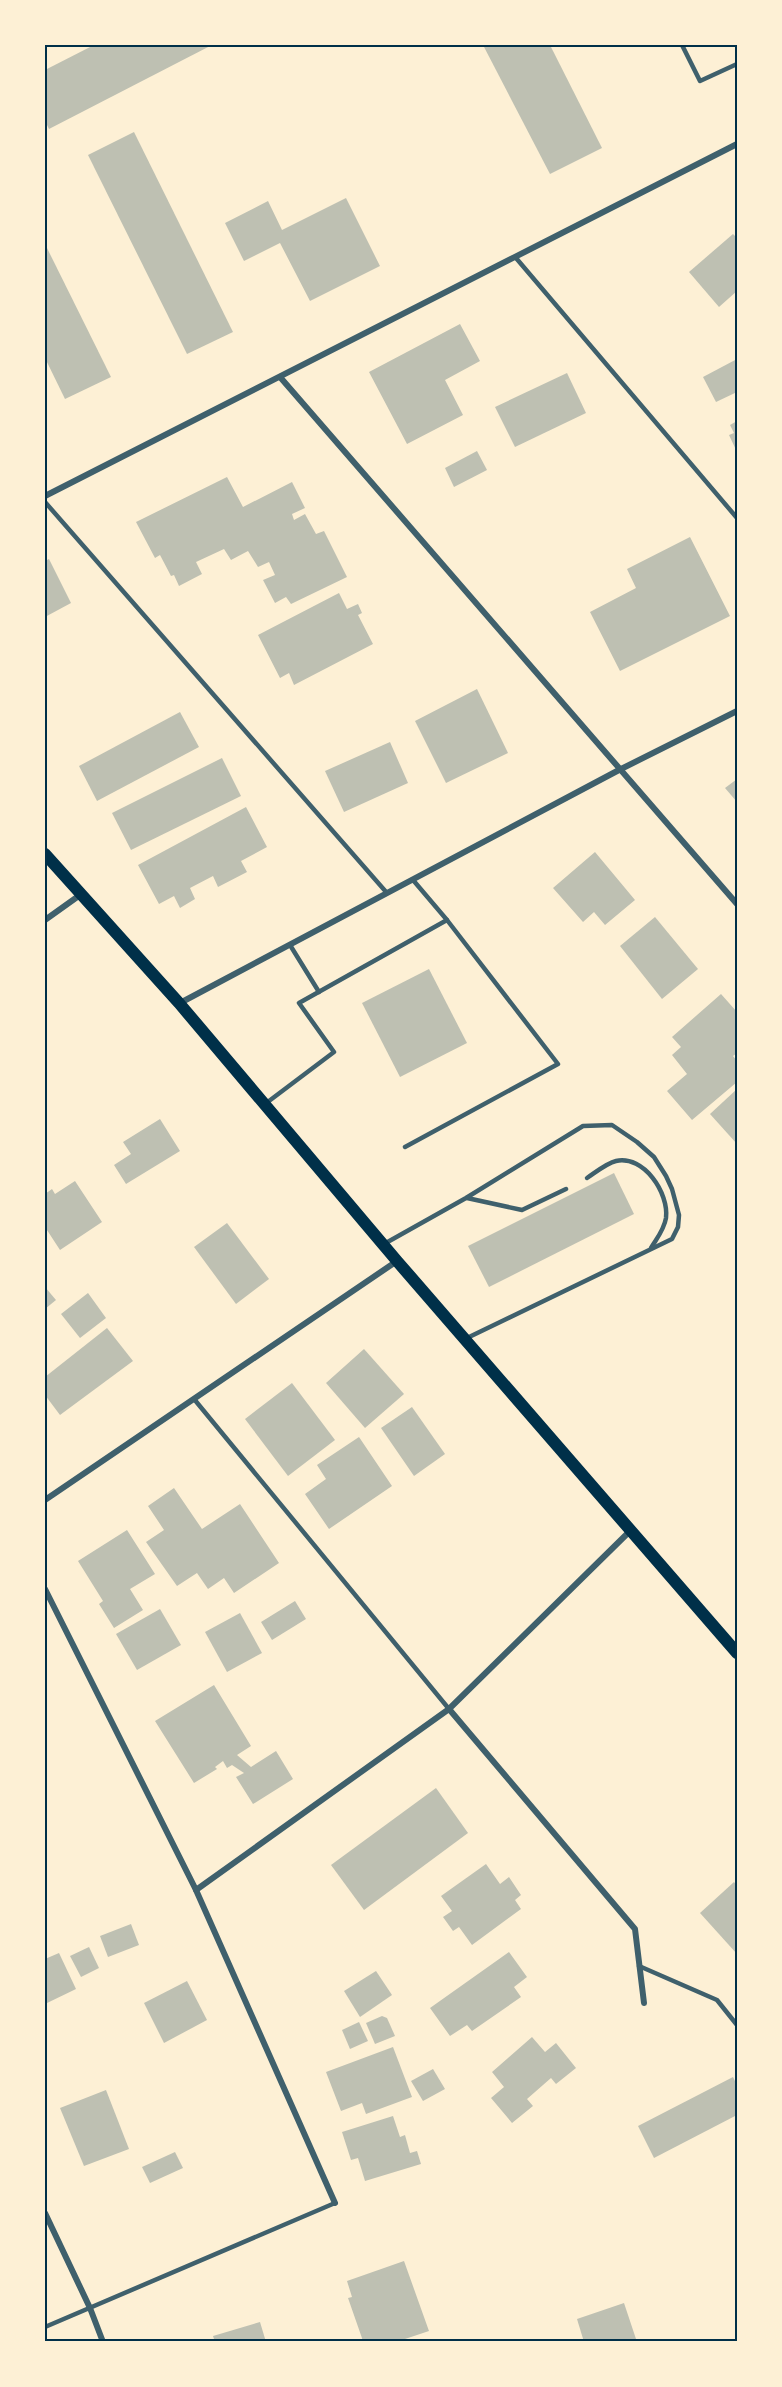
<svg xmlns="http://www.w3.org/2000/svg" width="782" height="2387" font-family="Commissioner,sans-serif">
  <rect width="100%" height="100%" fill="#fdf0d5"/>
  <!-- building -->
  <g fill="#bec0b2">
    <polygon points="94,45 212,45 49,129 45,121 45,70"/>
    <polygon points="483,45 550,45 602,148 550,174"/>
    <polygon points="134,132 233,332 187,354 88,155"/>
    <polygon points="346,198 380,266 310,301 280,243 244,261 225,223 268,201 282,230"/>
    <polygon points="733,234 737,238 737,291 719,307 689,272"/>
    <polygon points="45,244 111,377 65,399 45,358"/>
    <polygon points="460,324 480,361 445,380 463,415 407,444 369,372"/>
    <polygon points="737,359 737,392 716,402 703,377"/>
    <polygon points="567,373 586,413 515,447 495,407"/>
    <polygon points="737,421 737,452 729,435 734,433 730,425"/>
    <polygon points="477,451 487,470 454,487 445,468"/>
    <polygon points="227,477 243,507 292,482 305,508 292,514 294,520 305,514 316,534 324,531 347,577 291,604 286,597 275,603 263,580 275,575 269,562 258,567 248,551 231,560 224,549 196,562 202,574 179,586 174,575 171,576 160,555 155,558 136,522"/>
    <polygon points="690,537 730,616 620,671 590,612 636,588 627,569"/>
    <polygon points="49,559 71,603 45,617 45,561"/>
    <polygon points="339,593 347,609 358,604 362,613 358,615 373,644 294,685 289,673 280,678 258,635"/>
    <polygon points="477,689 508,753 446,783 415,721"/>
    <polygon points="180,712 199,747 97,801 79,766"/>
    <polygon points="390,742 408,783 344,812 325,771"/>
    <polygon points="222,758 241,796 131,850 112,813"/>
    <polygon points="737,779 737,802 725,788"/>
    <polygon points="246,807 267,847 241,861 247,872 218,887 213,876 190,888 195,899 180,908 174,896 159,904 138,865"/>
    <polygon points="595,852 635,900 605,925 594,912 583,922 553,888"/>
    <polygon points="655,917 698,969 662,999 620,946"/>
    <polygon points="429,969 467,1043 400,1077 362,1003"/>
    <polygon points="721,994 737,1012 737,1053 733,1056 737,1061 737,1082 692,1120 667,1091 687,1074 672,1055 681,1047 672,1037"/>
    <polygon points="737,1089 737,1144 710,1114"/>
    <polygon points="160,1119 180,1151 126,1184 114,1165 131,1154 123,1142"/>
    <polygon points="614,1173 634,1214 489,1287 468,1246"/>
    <polygon points="75,1181 102,1222 60,1250 45,1227 45,1194 52,1189 55,1194"/>
    <polygon points="227,1223 269,1279 236,1304 194,1247"/>
    <polygon points="45,1287 56,1300 45,1309"/>
    <polygon points="88,1293 106,1318 80,1338 61,1314"/>
    <polygon points="107,1328 133,1361 60,1415 45,1395 45,1377"/>
    <polygon points="364,1349 404,1394 365,1428 326,1383"/>
    <polygon points="292,1383 335,1440 288,1476 245,1419"/>
    <polygon points="412,1407 445,1454 414,1476 381,1428"/>
    <polygon points="359,1437 392,1486 329,1529 305,1494 326,1479 317,1465"/>
    <polygon points="174,1488 202,1529 240,1504 279,1563 234,1593 224,1578 208,1589 197,1573 177,1586 146,1542 164,1530 148,1506"/>
    <polygon points="127,1530 155,1574 130,1589 143,1610 114,1628 99,1604 103,1601 78,1561"/>
    <polygon points="295,1601 306,1619 272,1640 261,1622"/>
    <polygon points="160,1609 181,1645 137,1670 116,1634"/>
    <polygon points="240,1613 262,1653 227,1672 205,1632"/>
    <polygon points="214,1685 251,1746 237,1755 251,1767 276,1751 293,1779 253,1804 236,1777 244,1773 232,1765 227,1768 223,1761 215,1767 217,1769 194,1783 155,1721"/>
    <polygon points="436,1788 468,1833 364,1910 331,1865"/>
    <polygon points="486,1864 500,1884 509,1877 521,1895 515,1900 521,1909 472,1945 459,1927 453,1931 443,1917 452,1911 441,1896"/>
    <polygon points="734,1882 737,1886 737,1954 700,1913"/>
    <polygon points="131,1924 139,1945 108,1957 100,1936"/>
    <polygon points="89,1947 99,1968 81,1977 70,1956"/>
    <polygon points="509,1952 527,1977 514,1987 521,1997 472,2031 467,2025 450,2036 430,2008"/>
    <polygon points="59,1953 76,1989 45,2004 45,1959"/>
    <polygon points="376,1971 392,1995 360,2017 344,1991"/>
    <polygon points="187,1981 207,2020 164,2043 144,2003"/>
    <polygon points="382,2016 387,2018 395,2036 375,2044 366,2023"/>
    <polygon points="359,2022 368,2041 350,2049 342,2030"/>
    <polygon points="532,2037 545,2052 556,2043 576,2068 556,2084 551,2078 527,2099 533,2106 512,2123 491,2098 504,2087 492,2072"/>
    <polygon points="393,2047 412,2097 366,2114 362,2103 341,2111 326,2072"/>
    <polygon points="433,2069 445,2089 423,2101 411,2081"/>
    <polygon points="733,2077 737,2085 737,2115 654,2158 638,2126"/>
    <polygon points="106,2090 129,2149 84,2166 60,2108"/>
    <polygon points="393,2116 400,2137 405,2135 410,2153 417,2151 421,2164 365,2181 358,2158 351,2160 342,2132"/>
    <polygon points="175,2152 183,2168 150,2183 142,2167"/>
    <polygon points="404,2261 429,2331 405,2339 406,2342 363,2341 348,2298 352,2297 347,2281"/>
    <polygon points="624,2303 637,2342 584,2342 577,2319"/>
    <polygon points="260,2322 266,2342 215,2342 213,2336"/>
  </g>
  <g fill="none" stroke-linecap="round" stroke-linejoin="round">
    <!-- service -->
    <g stroke="#3f606c" stroke-width="4.5">
      <polyline points="682,45 700,81 737,64"/>
      <polyline points="516,258 737,518"/>
      <polyline points="45,502 387,893"/>
      <polyline points="290,945 319,992"/>
      <polyline points="265,1104 334,1052 299,1003 447,920"/>
      <polyline points="405,1147 558,1064 447,920 413,880"/>
      <path d="M587,1178C596,1172 607,1163 616,1161C644,1155 669,1193 666,1218C664,1230 657,1238 651,1248"/>
      <polyline points="467,1198 522,1210 566,1189"/>
      <polyline points="384,1244 466,1198 583,1126 612,1125 637,1142 654,1157 666,1176 672,1189 679,1215 678,1227 672,1239 467,1338"/>
      <polyline points="194,1399 449,1709"/>
      <polyline points="639,1966 717,2000 737,2025"/>
      <polyline points="45,2327 335,2203"/>
    </g>
    <!-- minor -->
    <g stroke="#3f606c" stroke-width="6">
      <polyline points="280,377 737,904"/>
      <polyline points="45,496 737,144"/>
      <polyline points="45,920 80,895"/>
      <polyline points="180,1003 619,770 737,711"/>
      <polyline points="45,1500 397,1261"/>
      <polyline points="45,1589 196,1890 335,2203"/>
      <polyline points="449,1709 635,1929 644,2003"/>
      <polyline points="196,1890 449,1709 630,1531"/>
      <polyline points="45,2213 90,2308 103,2342"/>
    </g>
    <!-- secondary -->
    <polyline stroke="#003049" stroke-width="12" points="45,854 179,1003 397,1261 737,1653"/>
  </g>
  <!-- border -->
  <rect width="782" height="2387" fill="none" stroke="#fdf0d5" stroke-width="93"/>
  <rect x="46" y="46" width="690" height="2294" fill="none" stroke="#003049" stroke-width="2"/>
</svg>
